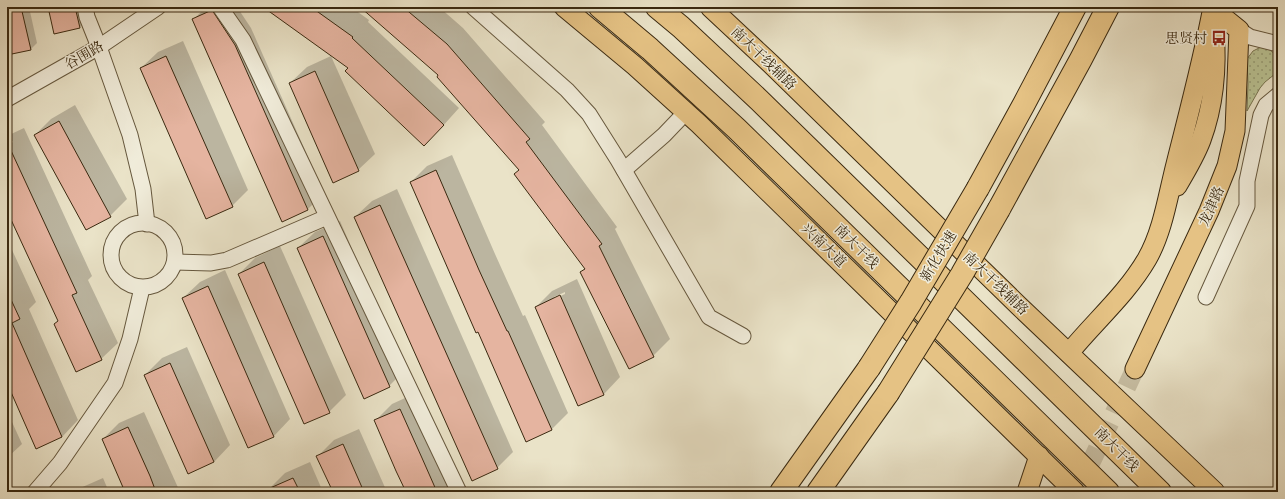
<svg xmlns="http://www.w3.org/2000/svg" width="1285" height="499" font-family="'Sorts Mill Goudy','Noto Serif SC',serif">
  <defs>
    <pattern id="grass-dots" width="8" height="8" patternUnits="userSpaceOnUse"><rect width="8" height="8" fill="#bac394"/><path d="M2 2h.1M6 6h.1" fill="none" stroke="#989e77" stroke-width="1.8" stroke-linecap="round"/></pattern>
  </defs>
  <rect width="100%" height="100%" fill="#eae3c8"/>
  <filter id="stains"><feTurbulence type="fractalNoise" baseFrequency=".005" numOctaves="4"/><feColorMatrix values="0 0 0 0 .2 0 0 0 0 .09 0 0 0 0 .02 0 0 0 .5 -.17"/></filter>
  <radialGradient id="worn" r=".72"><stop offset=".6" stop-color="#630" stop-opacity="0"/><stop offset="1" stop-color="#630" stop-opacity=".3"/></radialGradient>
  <!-- grass -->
  <polygon fill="url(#grass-dots)" stroke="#7a7652" points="1261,47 1270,50 1277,56 1278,69 1275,74 1265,82 1260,88 1247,111 1248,84 1247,59 1253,51"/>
  <!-- shadow -->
  <g fill="#0003" fill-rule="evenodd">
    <polygon points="7,7 29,7 37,43 31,49 7,54"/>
    <polygon points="49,7 83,7 86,21 80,27"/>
    <polygon points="206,7 237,7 251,28 324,193 308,209 194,19"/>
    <polygon points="265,7 351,7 369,20 368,22 459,108 441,128 350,68"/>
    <polygon points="362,7 439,7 463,28 545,122 542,125 617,227 615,229 670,339 653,356 629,368 581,272 585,268 520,169 440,75"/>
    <polygon points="183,41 248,190 232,206 141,68 158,52"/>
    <polygon points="331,56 375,154 358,170 290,83 307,67"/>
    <polygon points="75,105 127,199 110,216 35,135 51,119"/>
    <polygon points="24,128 92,276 88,280 118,343 101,359 55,324 59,320 7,208 7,145 13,142 12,141 7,143 7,136"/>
    <polygon points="452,155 495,254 523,316 525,315 568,413 552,429 411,182 427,166"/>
    <polygon points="397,189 513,452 497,468 355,217 372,201"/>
    <polygon points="340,221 405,370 389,386 298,248 315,232"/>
    <polygon points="7,239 36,302 29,309 78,420 62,437 7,381"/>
    <polygon points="280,246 346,395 329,412 239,274 255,258"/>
    <polygon points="225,270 290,419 274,436 249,447 183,298 200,282"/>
    <path d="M577,279L620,377L604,394L579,405L536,307L552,291ZM565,292V294L554,299V297Z"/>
    <polygon points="187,347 230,445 214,462 145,375 162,358"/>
    <polygon points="416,393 459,492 407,492 375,421 392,404"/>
    <polygon points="7,411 22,444 7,458"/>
    <polygon points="144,412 180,492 126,492 103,439 119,423"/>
    <polygon points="359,429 387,492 334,492 318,456 334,440"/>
    <polygon points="310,462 323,492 269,492 268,490 285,473"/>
    <polygon points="103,478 109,492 75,492 78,489"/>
  </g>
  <!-- building -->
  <g fill="#e5b4a0" stroke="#3a2910">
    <polygon points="7,7 21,7 31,50 7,55"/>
    <polygon points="48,7 75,7 80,28 54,34"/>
    <polygon points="263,7 311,7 353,37 352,38 444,125 424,146 345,71 348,68"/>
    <polygon points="360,7 403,7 447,44 530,139 526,142 602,244 599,246 654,357 629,369 580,272 585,269 514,174 519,170 437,77 438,75"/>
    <polygon points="212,10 235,45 308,210 282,222 192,19"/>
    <polygon points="166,56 233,207 206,219 140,68"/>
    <polygon points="315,71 359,171 333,183 289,83"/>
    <polygon points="59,121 111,217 86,230 34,135"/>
    <polygon points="7,142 77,293 72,295 102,360 76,372 54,324 58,321 7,211"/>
    <polygon points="436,170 479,270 507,331 508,331 552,430 526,442 478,332 476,333 410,182"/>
    <polygon points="380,205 498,469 472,481 354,217"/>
    <polygon points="323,236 390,387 364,399 297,248"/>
    <polygon points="264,262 330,413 304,424 238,274"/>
    <polygon points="208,286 274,437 248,448 182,298"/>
    <polygon points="7,291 20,319 12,323 62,437 36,449 7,383"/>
    <polygon points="560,295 604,395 578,406 535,307"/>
    <polygon points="170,363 214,462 188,474 144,375"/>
    <polygon points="400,409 422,458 437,492 406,492 396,471 374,420"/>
    <polygon points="128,427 150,476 156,492 125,492 102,439"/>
    <polygon points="343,444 364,492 333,492 316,456"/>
    <polygon points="293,478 300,492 261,492"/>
  </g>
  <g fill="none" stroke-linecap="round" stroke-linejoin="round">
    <!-- major-tunnel -->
    <polyline stroke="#c7bea3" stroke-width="19" stroke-dasharray="19 10" stroke-linecap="butt" points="1077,492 1135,369"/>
    <defs>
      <g id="minor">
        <polyline points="85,7 87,17 99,47 130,135 143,189 147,224"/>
        <polyline points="220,7 243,40 458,490"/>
        <polyline points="473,7 567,90 589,114 618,160 709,317 743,336"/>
        <polyline points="1239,30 1250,37 1278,44"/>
        <polyline points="7,99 99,47 158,7"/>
        <polyline points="624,170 664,135 686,112"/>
        <circle cx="143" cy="255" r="32"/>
        <polyline points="175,262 211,263 227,260 327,217"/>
        <polyline points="1206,297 1247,206 1247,181 1261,115 1266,105 1278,95"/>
        <polyline points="35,492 60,463 115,383 130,339 142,288"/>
      </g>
      <g id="major">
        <polyline points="564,7 635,66 699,124 1075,492"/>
        <polyline points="710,7 771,64 1019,306 1215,492"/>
        <path d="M1177,186C1186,171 1195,156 1201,140C1214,105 1217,65 1214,28"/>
        <path d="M1069,353C1095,321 1126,295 1147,259C1163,231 1168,195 1176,164C1189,112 1203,60 1213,7"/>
        <polyline points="1135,369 1209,211 1227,166 1235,131 1239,30 1213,9"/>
        <polyline points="1027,492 1039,456"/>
      </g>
      <g id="highway">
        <polyline points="600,7 650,49 737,129 1108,492"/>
        <polyline points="657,7 681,27 759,100 1160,492"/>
        <polyline points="978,188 1024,104 1075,7"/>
        <polyline points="999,209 1081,59 1108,7"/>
        <polyline points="781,492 869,368"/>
        <polyline points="818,492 888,393"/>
      </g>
    </defs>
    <!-- minor casing -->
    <use href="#minor" stroke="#66583e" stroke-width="17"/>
    <!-- major casing -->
    <use href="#major" stroke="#3a2910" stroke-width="21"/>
    <!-- highway casing -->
    <use href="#highway" stroke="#3a2910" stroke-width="24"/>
    <!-- minor -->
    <use href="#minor" stroke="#f1eddb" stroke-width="15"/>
    <!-- major -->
    <use href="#major" stroke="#e5c284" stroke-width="19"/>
    <!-- highway -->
    <use href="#highway" stroke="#e5c284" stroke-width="22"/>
    <defs>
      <g id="highway-bridge">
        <polyline points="869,368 911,302 978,188"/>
        <polyline points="888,393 962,274 999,209"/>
      </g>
    </defs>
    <!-- highway-bridge casing -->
    <use href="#highway-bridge" stroke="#3a2910" stroke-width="24" stroke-linecap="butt"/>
    <!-- highway-bridge -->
    <use href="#highway-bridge" stroke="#e5c284" stroke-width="22"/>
  </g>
  <!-- icons -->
  <defs>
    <symbol id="bus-bare" viewBox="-9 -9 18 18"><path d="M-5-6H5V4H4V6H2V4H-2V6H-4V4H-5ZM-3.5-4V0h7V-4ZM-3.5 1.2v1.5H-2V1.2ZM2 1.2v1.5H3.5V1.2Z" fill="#8f2418" stroke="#f1eddb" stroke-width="2.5" paint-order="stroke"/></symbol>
  </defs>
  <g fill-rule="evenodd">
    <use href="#bus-bare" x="1208" y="27" width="22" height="22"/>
  </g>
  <g text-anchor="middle" stroke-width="3" stroke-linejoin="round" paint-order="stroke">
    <!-- poi labels -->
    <g font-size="14" fill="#3a2910" stroke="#f1eddb" text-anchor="end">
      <text x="1207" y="43">思贤村</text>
    </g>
    <!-- street labels -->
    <g font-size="14" fill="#3a2910" stroke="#f1eddb">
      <text transform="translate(84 55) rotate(-30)" y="5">谷围路</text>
      <text transform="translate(764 58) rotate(44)" y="5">南大干线辅路</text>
      <text transform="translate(1211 206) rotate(-66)" y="5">龙津路</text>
      <text transform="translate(824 245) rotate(44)" y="5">兴南大道</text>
      <text transform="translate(857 246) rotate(45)" y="5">南大干线</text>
      <text transform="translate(938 256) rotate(-59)" y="5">新化快速</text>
      <text transform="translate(996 283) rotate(44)" y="5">南大干线辅路</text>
      <text transform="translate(1117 449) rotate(45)" y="5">南大干线</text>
    </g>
  </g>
  <!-- margin -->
  <rect width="1285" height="499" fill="none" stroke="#eae3c8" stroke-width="24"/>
  <rect x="8" y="8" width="1269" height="483" fill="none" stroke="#3a2910" stroke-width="2"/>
  <rect x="12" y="12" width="1261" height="475" fill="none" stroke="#3a2910"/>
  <rect width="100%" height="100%" filter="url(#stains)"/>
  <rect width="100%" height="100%" fill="url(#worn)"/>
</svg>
